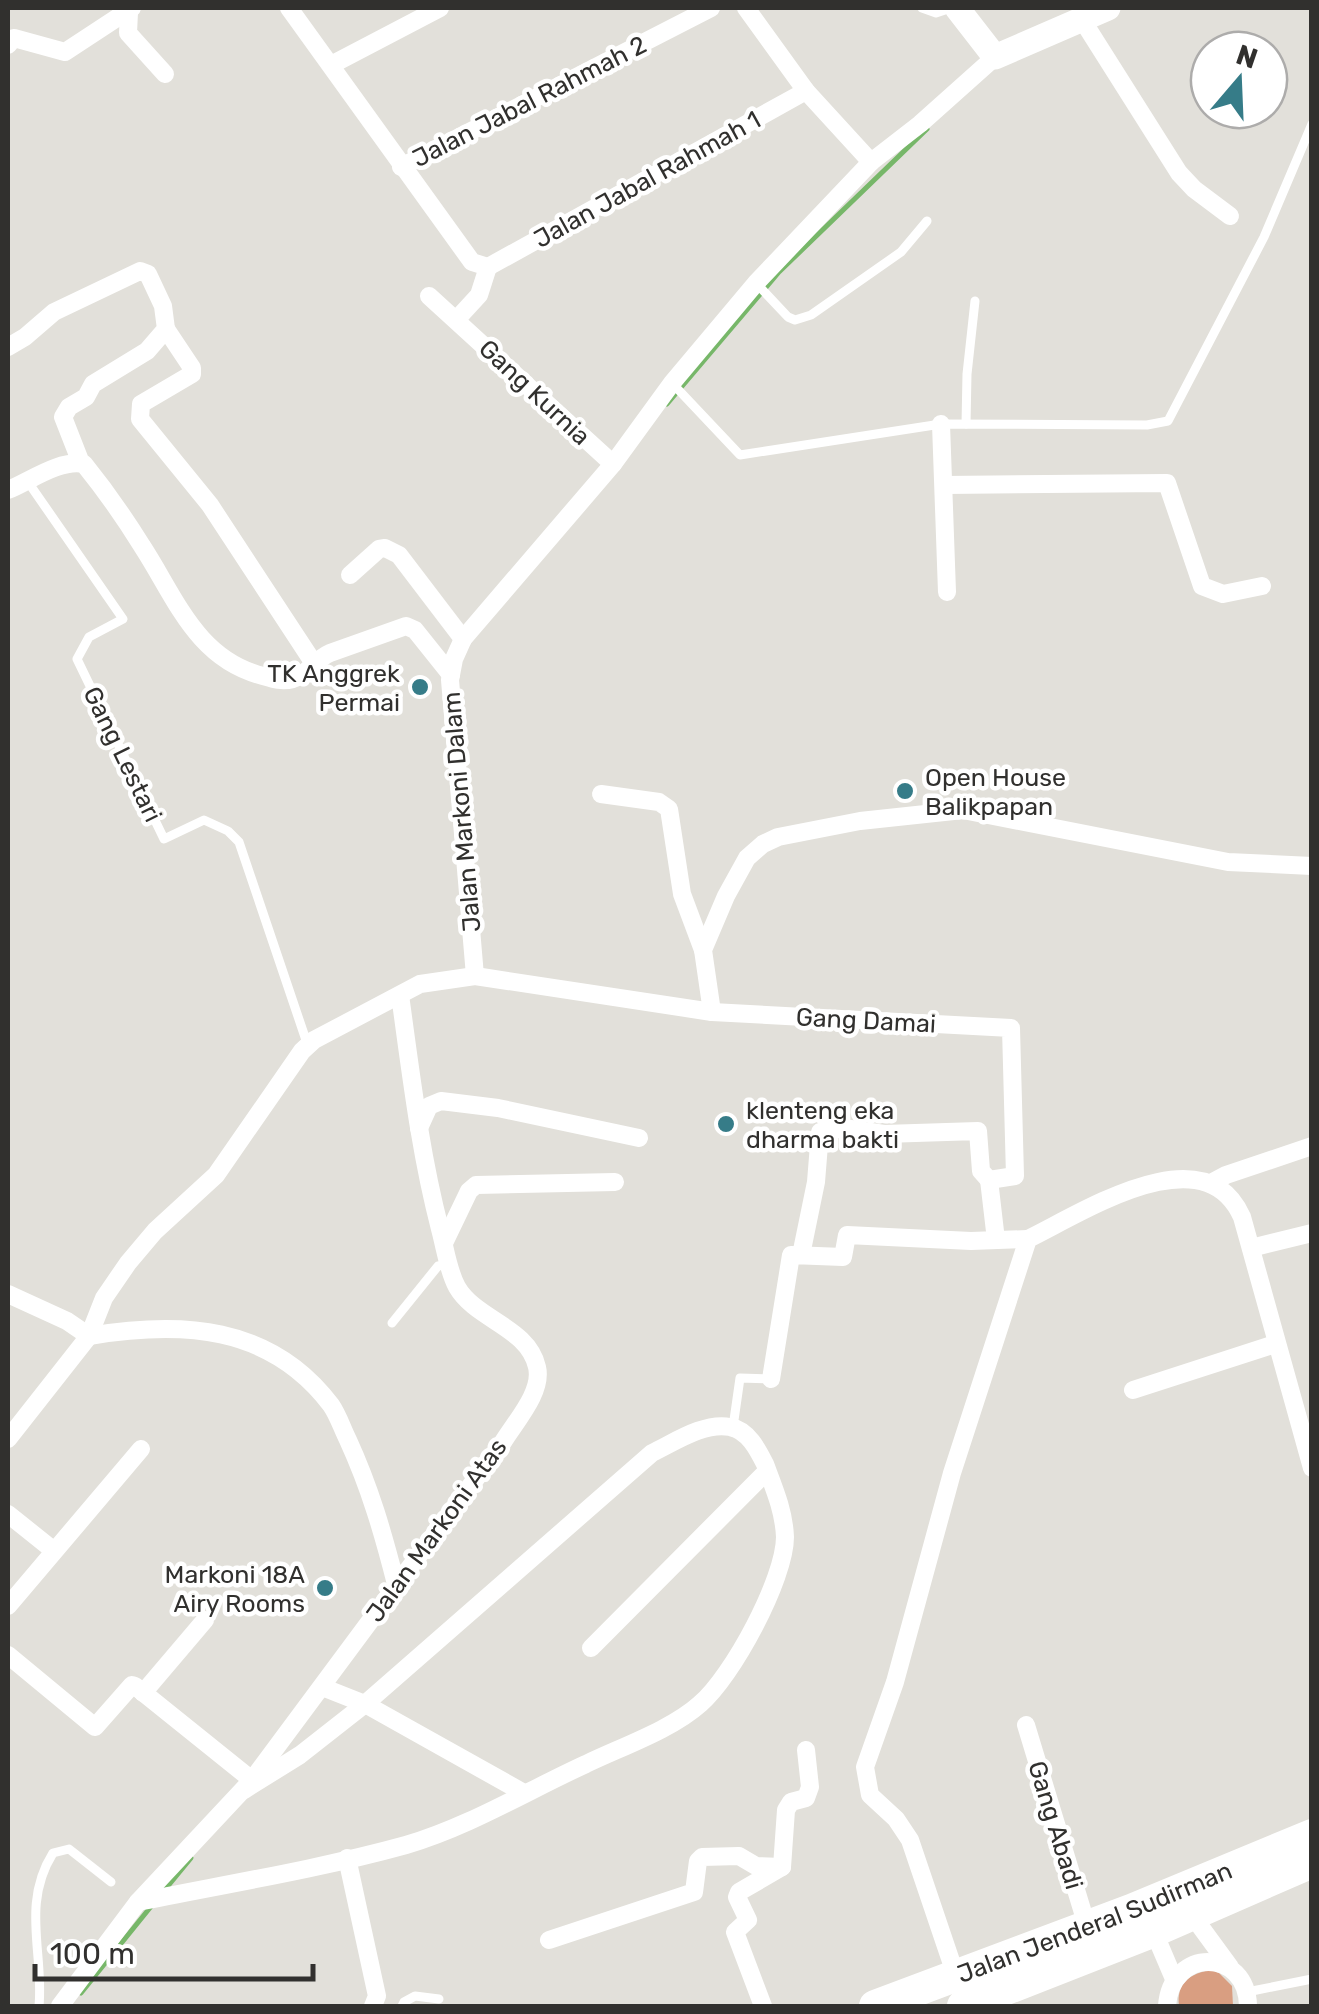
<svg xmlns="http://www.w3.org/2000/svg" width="1319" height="2014" font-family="Rubik,sans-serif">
  <rect width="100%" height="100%" fill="#e2e0da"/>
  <!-- green -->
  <path fill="#d99e81" d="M1210,1970L1219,1973L1232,1986L1233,2006H1179C1176,1983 1190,1974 1210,1970Z"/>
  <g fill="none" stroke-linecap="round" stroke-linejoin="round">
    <!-- stream -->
    <g stroke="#77b769" stroke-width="5">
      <polyline points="667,404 779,272 927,129"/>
      <polyline points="163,1892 191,1858"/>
      <polyline points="81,1993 153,1904"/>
    </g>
    <!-- lane -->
    <g stroke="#fff" stroke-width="9">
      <polyline points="922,8 936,13 951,8"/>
      <polyline points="756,283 788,317 795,320 811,315 901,252 927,221"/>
      <polyline points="672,383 740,455 941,424 1147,425 1168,421 1264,237 1312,124"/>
      <polyline points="966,424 967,374 975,301"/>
      <polyline points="28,482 123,619 89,637 77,659 164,839 204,820 228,831 239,842 308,1046"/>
      <polyline points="392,1323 438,1266 449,1264"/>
      <polyline points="733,1427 740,1378 771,1379"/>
      <polyline points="1247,1992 1312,1979"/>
      <path d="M39,2006C44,1953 21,1904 53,1853L69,1849L111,1882"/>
      <polyline points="402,2006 404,2002 415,1996 439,1999"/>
    </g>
    <!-- street -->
    <g stroke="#fff" stroke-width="18">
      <polyline points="289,8 472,262 488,267"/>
      <polyline points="746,8 806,91 871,162"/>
      <polyline points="129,12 128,33 165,74"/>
      <polyline points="1081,18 1179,173 1194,189 1230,216"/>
      <polyline points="8,45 14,38 65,52 132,8"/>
      <polyline points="331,65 440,8"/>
      <polyline points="401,167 711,8"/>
      <polyline points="488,267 806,91"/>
      <polyline points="429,296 613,464"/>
      <polyline points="456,320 479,295 488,267"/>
      <polyline points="166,329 192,368 192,374 141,404 140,419 210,505 313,662"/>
      <polyline points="8,347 25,337 54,312 140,271 148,274 163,306 166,329 147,351 93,384 86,397 69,407 63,417 81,463"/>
      <polyline points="941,424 947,592"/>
      <polyline points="944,485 1167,483 1202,586 1223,594 1262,586"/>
      <path d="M8,490C30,481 60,459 84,464C105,490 124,517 142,546C176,598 196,659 263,676C273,679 282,682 293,679C306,675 316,659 330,653L406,626L415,630L451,675"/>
      <polyline points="350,575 379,549 385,548 399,555 463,639"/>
      <polyline points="601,794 659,802 669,809 682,894 703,950"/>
      <polyline points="475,976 450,680 454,659 463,639 613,464 672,383 756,283 871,162 920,124 995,57"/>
      <polyline points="712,1012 703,950 726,896 747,858 763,844 778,837 860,821 963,810 1228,862 1312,866"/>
      <polyline points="419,1128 429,1106 441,1101 498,1108 639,1138"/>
      <polyline points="1211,1183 1226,1175 1312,1146"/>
      <polyline points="444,1243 469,1191 476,1185 615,1182"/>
      <polyline points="1251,1248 1312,1233"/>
      <polyline points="801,1255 816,1182 820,1132 844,1128 884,1134 978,1131 981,1171 989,1180"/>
      <polyline points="8,1294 67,1321 89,1336"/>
      <path d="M89,1336C180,1321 270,1324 331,1405C338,1415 342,1428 348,1440C370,1488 383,1533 396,1584"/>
      <polyline points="771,1379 791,1255 843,1257 847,1235 971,1241 1028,1239"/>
      <polyline points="1133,1390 1275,1344"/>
      <polyline points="8,1439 89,1336 104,1298 128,1263 155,1231 216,1175 302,1051 314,1040 420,984 475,976 712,1012 1011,1028 1015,1176 989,1180 996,1240"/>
      <polyline points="8,1514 53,1550"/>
      <polyline points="8,1606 141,1449"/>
      <polyline points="591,1648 767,1471"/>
      <polyline points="8,1655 95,1727 132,1685 135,1686 252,1780"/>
      <polyline points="322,1687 365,1704 524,1793"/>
      <polyline points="143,1693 205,1620"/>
      <polyline points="1026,1725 1087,1926"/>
      <polyline points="347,1858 377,1996 373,2006"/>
      <polyline points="782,1867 786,1810 791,1802 806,1798 810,1787 806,1750"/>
      <path d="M138,1902C227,1884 319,1869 406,1845C468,1827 527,1791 586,1764C621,1747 671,1730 700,1704C732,1677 785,1579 785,1537C784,1511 774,1488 765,1464C758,1450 748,1430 730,1427C704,1422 675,1442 652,1453L365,1704L300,1755L244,1790"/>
      <polyline points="1189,1911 1230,1967"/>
      <polyline points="1151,1925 1174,1979"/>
      <polyline points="549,1940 694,1892 698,1861 702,1857 739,1856 756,1866 782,1867 739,1892 737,1897 748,1920 735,1932 763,2006"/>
      <path d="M956,1976L910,1840L896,1819L870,1795L865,1767L895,1682L952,1473L1028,1239C1082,1213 1204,1132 1242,1217L1312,1468"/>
      <path d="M60,2006L138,1902L252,1780L503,1442C515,1422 543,1392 537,1367C528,1327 476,1320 457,1287C448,1271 445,1247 440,1229C420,1152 411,1074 400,995"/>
      <path d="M1167,2006C1171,1947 1247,1948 1248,2006"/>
    </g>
    <!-- secondary -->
    <polyline stroke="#fff" stroke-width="25" points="957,8 995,57 1108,8"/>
    <!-- highway -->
    <g stroke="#fff" stroke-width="32">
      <path id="s1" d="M875,2006L1131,1910L1312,1835"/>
      <polyline points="963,2006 1154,1931 1312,1862"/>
    </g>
  </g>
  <!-- markers -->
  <g fill="#367c88" stroke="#fff" stroke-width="4">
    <circle cx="420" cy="687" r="10"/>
    <circle cx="905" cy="791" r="10"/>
    <circle cx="726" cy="1124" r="10"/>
    <circle cx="325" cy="1588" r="10"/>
  </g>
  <g text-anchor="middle" stroke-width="9" stroke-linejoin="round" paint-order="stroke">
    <!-- street labels -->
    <g font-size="25" fill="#31302e" stroke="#fff">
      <text transform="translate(529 101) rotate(-27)" y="9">Jalan Jabal Rahmah 2</text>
      <text transform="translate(647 179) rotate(-29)" y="9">Jalan Jabal Rahmah 1</text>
      <text transform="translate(535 392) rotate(43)" y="9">Gang Kurnia</text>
      <text transform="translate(123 754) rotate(64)" y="9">Gang Lestari</text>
      <text transform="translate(461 812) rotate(-95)" y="9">Jalan Markoni Dalam</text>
      <text transform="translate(866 1020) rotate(3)" y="9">Gang Damai</text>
      <text transform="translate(436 1530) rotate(-54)" y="9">Jalan Markoni Atas</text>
      <text transform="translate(1056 1825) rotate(73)" y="9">Gang Abadi</text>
      <text dy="9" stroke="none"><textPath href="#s1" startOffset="235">Jalan Jenderal Sudirman</textPath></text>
    </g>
    <!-- poi labels -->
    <g font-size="25" fill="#31302e" stroke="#fff" text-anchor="end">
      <text x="400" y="682">TK Anggrek<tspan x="400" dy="29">Permai</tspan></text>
      <text x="925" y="786" text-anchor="start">Open House<tspan x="925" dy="29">Balikpapan</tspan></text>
      <text x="746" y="1119" text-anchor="start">klenteng eka<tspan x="746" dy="29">dharma bakti</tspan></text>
      <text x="305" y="1583">Markoni 18A<tspan x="305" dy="29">Airy Rooms</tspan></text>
    </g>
  </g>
  <!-- border -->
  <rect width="1319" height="2014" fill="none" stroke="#31302e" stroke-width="20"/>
  <!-- north arrow -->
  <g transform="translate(1239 80) rotate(19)"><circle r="48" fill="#ffffff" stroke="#adacab" stroke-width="2.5"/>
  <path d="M0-8L18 38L0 25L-18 38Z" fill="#367c88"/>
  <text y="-15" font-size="28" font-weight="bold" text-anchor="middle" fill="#31302e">N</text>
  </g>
  <!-- scale -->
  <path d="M35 1964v15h278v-15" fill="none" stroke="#31302e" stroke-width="5"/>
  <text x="50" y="1964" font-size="30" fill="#31302e" stroke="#ffffff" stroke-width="8" paint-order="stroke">100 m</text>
</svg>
